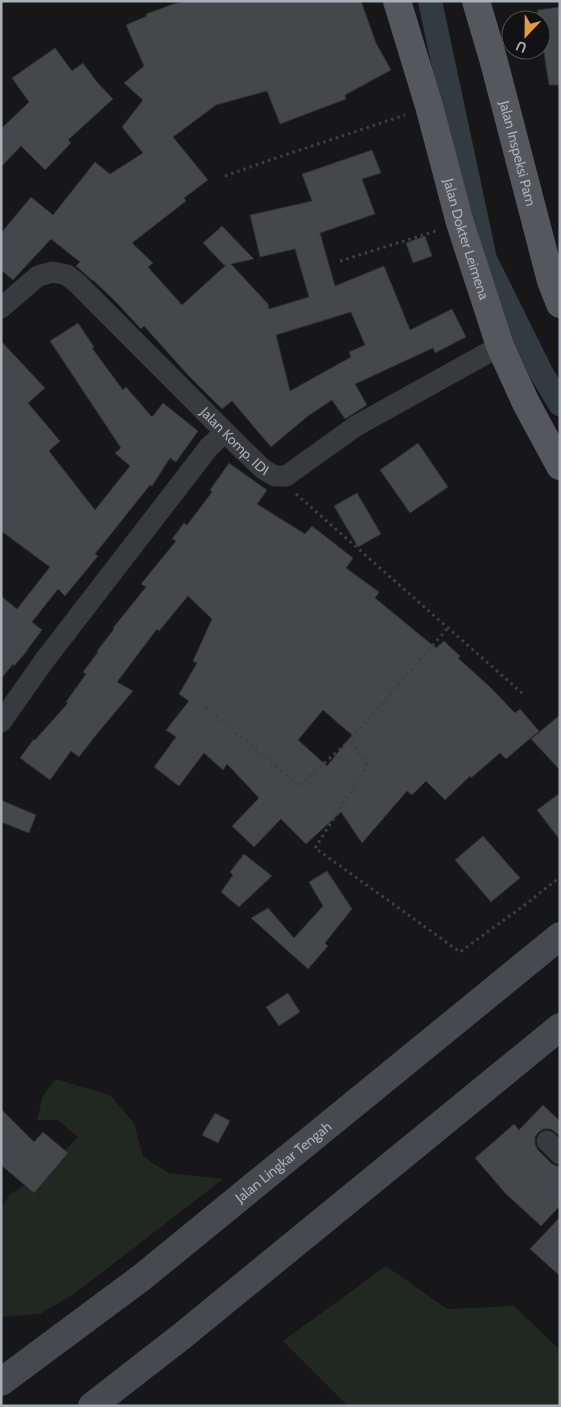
<svg xmlns="http://www.w3.org/2000/svg" width="561" height="1407" font-family="Cabin,sans-serif">
  <rect width="100%" height="100%" fill="#171719"/>
  <!-- green -->
  <g fill="#212822">
    <polygon points="55,1079 110,1095 134,1123 143,1156 168,1173 223,1179 74,1294 40,1314 1,1317 1,1209 10,1194 40,1176 78,1137 58,1120 37,1120 43,1096"/>
    <polygon points="386,1266 447,1309 514,1306 560,1350 560,1406 348,1406 283,1341"/>
  </g>
  <g fill="none" stroke-linecap="round" stroke-linejoin="round">
    <!-- canal -->
    <polyline stroke="#313b40" stroke-width="24" points="430,1 485,259 542,374 560,404"/>
  </g>
  <!-- building -->
  <g fill="#46474b" stroke="#313134" fill-rule="evenodd">
    <path d="M182,1H361L376,43L391,70L345,95L346,99L280,124L267,91L216,105L173,137L208,180L184,198L186,201L132,243L153,263L148,267L182,305L226,265H224L203,243L222,226L254,259L231,264L268,304L269,309L309,297L295,249L260,257L250,215L312,201L302,174L372,150L381,173L362,179L375,214L320,233L335,286L384,266L410,330L452,309L466,337L435,353L433,348L355,384L367,405L345,419L332,400L308,416L271,447L232,401L222,409L187,374L144,326L141,329L116,302L93,280V281L76,266L80,262L51,239L13,280L1,270V233L31,197L53,215L95,162L110,174L143,153L122,127L143,100L124,83L144,66L126,25L147,16L146,14ZM351,312L365,345L349,352L351,357L290,391L276,335Z"/>
    <polygon points="560,7 560,85 549,85 541,34 541,20 539,20 537,10"/>
    <polygon points="55,48 72,71 83,63 96,81 113,99 68,140 71,143 45,170 21,146 1,167 1,129 29,102 12,78"/>
    <polygon points="425,236 432,256 413,263 406,243"/>
    <polygon points="78,323 94,347 92,348 123,390 126,387 152,417 163,403 198,431 176,462 170,458 152,486 150,485 95,554 98,556 65,596 58,589 32,622 42,630 27,650 27,651 14,666 13,664 1,679 1,596 17,609 50,567 1,531 1,341 45,388 28,403 60,441 49,451 95,510 130,466 115,453 121,448 50,341"/>
    <polygon points="418,443 448,487 410,513 380,470"/>
    <path d="M229,463L267,490L257,504L305,534L312,526L353,558L346,568L379,592L375,598L436,648L444,641L460,656L458,658L490,687L515,713L520,709L539,731L506,759L500,753L471,778L470,776L445,800L426,781L412,795L407,791L362,843L341,812L306,844L281,819L254,847L232,826L259,798L227,764L223,770L204,753L179,786L154,767L176,737L166,730L189,701L179,694L197,663L193,661L212,619L188,596L159,631L157,629L117,682L133,691L96,735L79,757L71,751L50,780L20,758L34,739L35,740L68,703L66,702L86,674L83,672L98,652L97,651L114,629L113,628L146,587L141,584L176,541L172,539L184,523L187,525L212,492L210,490ZM323,710L352,735L327,766L298,740Z"/>
    <polygon points="357,493 381,534 358,547 334,506"/>
    <polygon points="560,715 560,770 531,739"/>
    <polygon points="560,793 560,840 537,810"/>
    <polygon points="1,800 36,815 29,833 1,822"/>
    <polygon points="483,836 520,878 491,902 455,860"/>
    <polygon points="244,854 272,876 239,907 221,892 233,875 230,872"/>
    <polygon points="327,871 352,909 325,943 328,946 308,969 251,918 268,908 294,938 323,906 309,882"/>
    <polygon points="288,993 300,1012 279,1026 266,1007"/>
    <polygon points="543,1105 560,1121 560,1136 551,1129 543,1129 538,1133 535,1137 535,1144 538,1150 551,1163 556,1166 560,1166 560,1206 541,1226 506,1194 475,1158 514,1124 519,1130"/>
    <polygon points="1,1109 34,1142 43,1132 68,1153 34,1193 1,1165"/>
    <polygon points="215,1113 230,1121 218,1143 202,1135"/>
    <polygon points="560,1217 560,1276 530,1249"/>
  </g>
  <g fill="none" stroke-linecap="round" stroke-linejoin="round">
    <!-- path -->
    <g stroke="#3e4144" stroke-width="3" stroke-dasharray="2.5 4" stroke-linecap="butt">
      <polyline points="225,176 273,159 405,115"/>
      <polyline points="340,261 436,231"/>
      <polyline points="296,494 522,693"/>
      <polyline points="447,629 350,740 367,766 315,848 460,952 526,904 560,877"/>
      <polyline points="206,707 299,786 350,740"/>
    </g>
    <!-- minor -->
    <g stroke="#383a3d" stroke-width="21">
      <path id="s1" d="M1,308L38,276L53,272L67,275L78,284L240,447L263,469L275,476H286L356,426L500,346"/>
      <polyline points="1,722 44,661 209,447 225,432"/>
      <polyline points="547,1141 560,1154"/>
    </g>
    <!-- secondary -->
    <g stroke="#46494d" stroke-width="28">
      <path id="s2" d="M1,1382L141,1278L560,936"/>
      <polyline points="92,1406 182,1336 560,1027"/>
    </g>
    <!-- primary -->
    <g stroke="#55575c" stroke-width="28">
      <path id="s3" d="M397,1L429,106L460,223L500,346L526,403L560,466"/>
      <path id="s4" d="M476,1L494,62L551,281L560,304"/>
    </g>
  </g>
  <g text-anchor="middle" stroke-width="4" stroke-linejoin="round" paint-order="stroke">
    <!-- street labels -->
    <g font-size="14" fill="#aab0b7" stroke="#121214">
      <text dy="5" stroke="none"><textPath href="#s4" startOffset="158">Jalan Inspeksi Pam</textPath></text>
      <text dy="5" stroke="none"><textPath href="#s3" startOffset="248">Jalan Dokter Leimena</textPath></text>
      <text dy="5" stroke="none"><textPath href="#s1" startOffset="315">Jalan Komp. IDI</textPath></text>
      <text dy="5" stroke="none"><textPath href="#s2" startOffset="358">Jalan Lingkar Tengah</textPath></text>
    </g>
  </g>
  <!-- border -->
  <rect width="561" height="1407" fill="none" stroke="#aab0b7" stroke-width="5"/>
  <!-- north arrow -->
  <g transform="translate(526 35) rotate(202)"><circle r="24" fill="#121214" stroke="#4f5155"/>
  <path d="M0-4L9 19L0 12L-9 19Z" fill="#e19b46"/>
  <text y="-8" font-size="14" font-weight="bold" text-anchor="middle" fill="#aab0b7">U</text>
  </g>
</svg>
